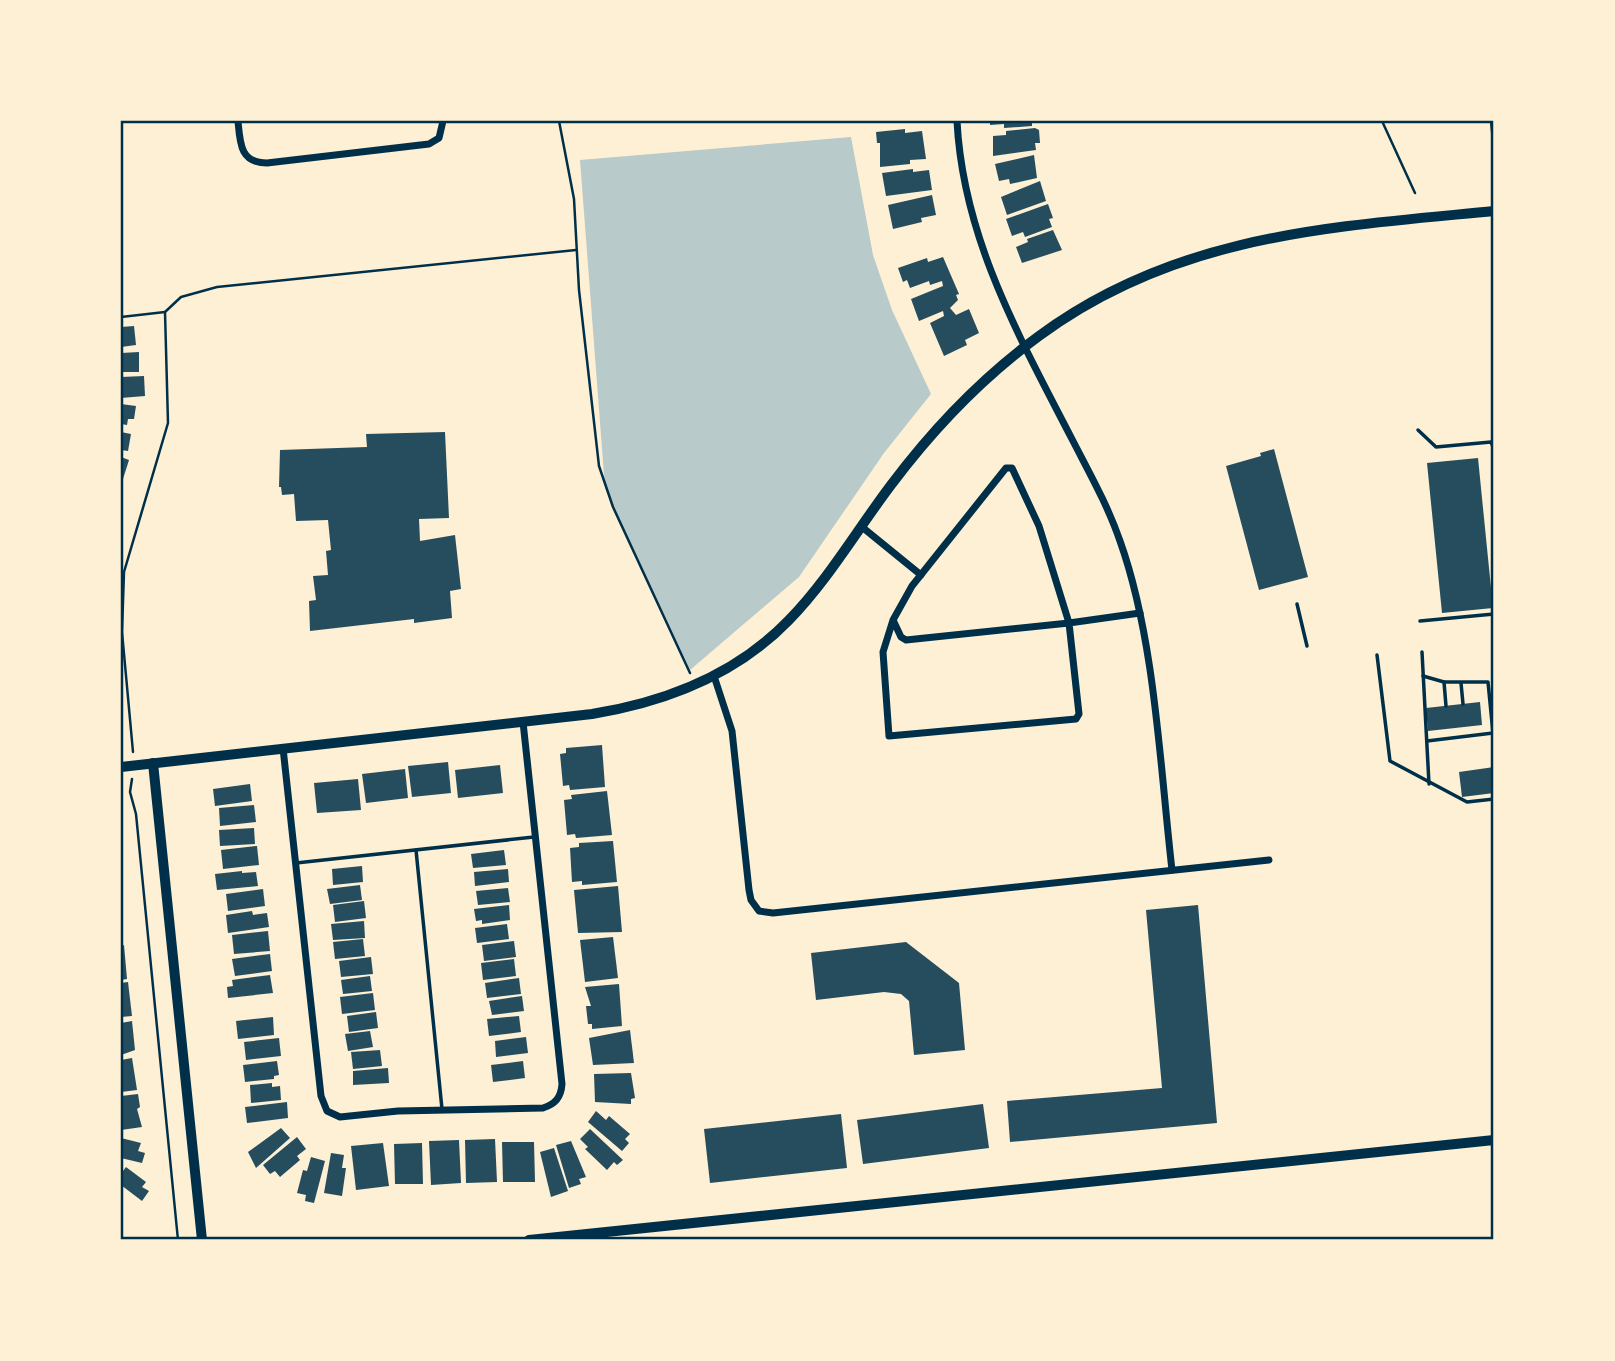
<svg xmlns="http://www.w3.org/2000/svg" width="1615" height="1361" font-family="'Varela Round',sans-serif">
  <rect width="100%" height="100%" fill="#fdf0d5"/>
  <!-- green -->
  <polygon fill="#b9caca" points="851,137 873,255 892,310 931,394 884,453 799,577 690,670 605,488 580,160"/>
  <!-- building -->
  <g fill="#264d5e">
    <polygon points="990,121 1032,121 1032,126 1004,128 1004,124 990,125"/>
    <polygon points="1035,128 1039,130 1040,143 1035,143 1036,150 993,156 993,136 1006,135 1006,131"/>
    <polygon points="905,129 905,133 922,131 926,159 910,160 910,164 880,167 880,143 877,143 876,132"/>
    <polygon points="1034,155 1037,178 1010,184 1009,179 999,181 995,164"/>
    <polygon points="913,169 913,172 929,170 932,190 886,196 882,173"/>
    <polygon points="1040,181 1046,201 1007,215 1001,197"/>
    <polygon points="932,195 936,215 921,218 922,222 893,229 888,205"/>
    <polygon points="1048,204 1053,218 1049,219 1052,227 1025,237 1023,232 1012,236 1006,219"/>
    <polygon points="1053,230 1062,250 1022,263 1016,247 1028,242 1027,239"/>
    <polygon points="943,257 959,294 956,295 958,300 950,308 956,315 969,309 979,333 965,340 967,345 944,356 930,323 944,316 943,311 919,321 911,299 943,286 942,281 930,285 929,281 910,288 907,280 903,282 898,268 927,258 928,262"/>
    <polygon points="134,326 136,345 121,347 121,327"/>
    <polygon points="139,352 139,372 121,372 121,353"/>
    <polygon points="144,376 145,396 121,398 121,377"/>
    <polygon points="121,404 136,406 134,419 128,419 127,425 121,424"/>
    <polygon points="121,432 131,434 128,451 121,450"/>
    <polygon points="445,432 449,518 419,519 420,541 455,535 461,589 450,591 452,618 414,623 414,619 310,631 309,601 316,600 313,576 328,575 326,551 331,550 328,520 296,521 294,494 282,495 281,487 279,487 280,450 367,447 366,434"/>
    <polygon points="1274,449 1308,577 1259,590 1226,466 1261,456 1260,453"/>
    <polygon points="121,457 129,460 123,479 121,478"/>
    <polygon points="1478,458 1493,608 1442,613 1427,463"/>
    <polygon points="1480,702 1482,725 1428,731 1426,708"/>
    <polygon points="602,745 605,787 570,790 569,785 563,786 560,754 566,753 566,748"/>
    <polygon points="448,762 451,793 412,797 408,766"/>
    <polygon points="500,765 503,793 458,798 455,770"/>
    <polygon points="1494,767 1494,793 1462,797 1459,772"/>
    <polygon points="405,769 408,798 366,803 362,774"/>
    <polygon points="358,779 361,810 317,813 314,783"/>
    <polygon points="250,784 252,801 215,806 213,789"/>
    <polygon points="607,791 612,835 576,838 575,834 567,835 564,800 572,799 571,795"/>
    <polygon points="254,805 256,822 220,826 219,808"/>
    <polygon points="254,828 255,844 220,846 219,830"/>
    <polygon points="613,841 617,882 582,885 582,881 572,882 570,848 579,847 579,843"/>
    <polygon points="257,846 259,865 223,869 221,850"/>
    <polygon points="504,850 506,865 473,868 471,854"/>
    <polygon points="362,866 363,882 333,885 332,869"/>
    <polygon points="508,869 509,882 475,886 474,872"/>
    <polygon points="242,871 242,873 256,872 258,886 217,890 215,874"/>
    <polygon points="360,885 362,900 330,904 327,889"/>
    <polygon points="618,886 622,932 578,933 574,890"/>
    <polygon points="508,888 510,902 478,905 476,891"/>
    <polygon points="263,889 265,906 228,911 226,894"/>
    <polygon points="364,901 366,918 335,922 333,905"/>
    <polygon points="509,905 510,920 482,924 482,920 476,921 474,909"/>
    <polygon points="1198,905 1217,1123 1010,1142 1007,1101 1162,1088 1146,910"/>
    <polygon points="252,911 253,915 267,913 269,927 228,933 226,915"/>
    <polygon points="364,921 365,938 333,940 331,924"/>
    <polygon points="507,924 509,939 477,943 475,928"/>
    <polygon points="268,931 270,951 234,954 232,935"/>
    <polygon points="613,937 618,978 585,982 580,940"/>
    <polygon points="363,939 365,956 335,959 333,942"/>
    <polygon points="514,941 516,957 484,961 482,945"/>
    <polygon points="906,942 959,983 965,1050 914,1055 909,1001 901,994 884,992 816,1000 811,953"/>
    <polygon points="124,945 127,979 121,980 121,946"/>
    <polygon points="270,954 272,971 235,976 232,959"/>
    <polygon points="371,957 373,974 341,977 339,961"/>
    <polygon points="514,959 516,976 483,980 481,963"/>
    <polygon points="270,975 273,993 228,998 227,987 233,986 232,980"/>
    <polygon points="370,976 372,991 343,994 341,980"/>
    <polygon points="519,978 521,994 487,998 485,983"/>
    <polygon points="128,982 132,1016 121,1017 121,983"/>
    <polygon points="619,984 622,1026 592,1029 592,1024 588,1024 586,1006 591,1006 585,987"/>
    <polygon points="373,993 375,1010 342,1014 340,997"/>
    <polygon points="522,996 524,1011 492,1015 489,1001"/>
    <polygon points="376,1012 378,1028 349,1032 347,1016"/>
    <polygon points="519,1016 521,1032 489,1036 487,1019"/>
    <polygon points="273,1017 274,1035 238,1039 236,1021"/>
    <polygon points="132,1021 135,1050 121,1055 121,1023"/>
    <polygon points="630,1030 634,1063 593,1065 589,1038"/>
    <polygon points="370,1031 373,1047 348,1051 345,1034"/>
    <polygon points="526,1037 528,1053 496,1057 495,1041"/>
    <polygon points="279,1038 281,1056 246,1060 244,1042"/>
    <polygon points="380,1050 382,1066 353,1069 351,1052"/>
    <polygon points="132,1058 137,1090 121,1092 121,1060"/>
    <polygon points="277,1061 279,1075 274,1076 274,1079 245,1082 243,1065"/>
    <polygon points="523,1061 525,1078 493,1082 491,1065"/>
    <polygon points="388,1068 389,1083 353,1085 353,1071"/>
    <polygon points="631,1073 635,1098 631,1099 631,1104 595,1102 594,1074"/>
    <polygon points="272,1083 272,1087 280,1086 281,1100 251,1103 250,1085"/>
    <polygon points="138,1094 140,1107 137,1109 142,1127 121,1130 121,1096"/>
    <polygon points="287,1102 288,1118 247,1123 245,1107"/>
    <polygon points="983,1104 989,1148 863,1164 857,1120"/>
    <polygon points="596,1111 606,1120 609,1116 630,1134 625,1139 629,1143 622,1151 588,1122"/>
    <polygon points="841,1114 847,1168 710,1183 704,1129"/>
    <polygon points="281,1128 290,1138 256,1168 248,1152"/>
    <polygon points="590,1129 623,1160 617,1165 614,1162 607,1170 585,1149 588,1147 580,1139"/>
    <polygon points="297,1137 306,1149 297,1156 300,1160 280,1177 275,1171 270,1174 263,1165"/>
    <polygon points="121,1138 141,1143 138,1151 145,1153 142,1163 121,1158"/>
    <polygon points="495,1139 497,1182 466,1183 465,1140"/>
    <polygon points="459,1140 461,1183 431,1185 429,1141"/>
    <polygon points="571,1141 586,1177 579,1179 581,1184 569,1188 556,1145"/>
    <polygon points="502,1142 534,1142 535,1182 503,1182"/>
    <polygon points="383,1143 389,1186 356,1190 351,1146"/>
    <polygon points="422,1143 423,1184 395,1184 394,1144"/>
    <polygon points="554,1148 568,1191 551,1197 540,1152"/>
    <polygon points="331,1153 344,1155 342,1168 346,1168 342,1196 324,1193"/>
    <polygon points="311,1157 325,1161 314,1203 305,1201 306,1195 297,1193 303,1170 307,1171"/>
    <polygon points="126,1167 146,1182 142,1187 149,1191 142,1201 121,1185 121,1169 123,1171"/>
  </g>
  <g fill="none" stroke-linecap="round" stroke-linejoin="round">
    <!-- path -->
    <g stroke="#003049" stroke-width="2.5">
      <polyline points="559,121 574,199 579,290 599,466 613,507 690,673"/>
      <polyline points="1382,121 1415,193"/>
      <polyline points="1491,121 1494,152"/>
      <polyline points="121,317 165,312"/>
      <polyline points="133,752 122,632 124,572 168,423 165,312 181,297 217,287 576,250"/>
      <polyline points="132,779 130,792 136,814 178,1240"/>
    </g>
    <!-- service -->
    <g stroke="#003049" stroke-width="3.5">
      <polyline points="1418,430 1436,447 1491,442 1494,449"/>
      <polyline points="1297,604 1307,646"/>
      <polyline points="1420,621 1494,614"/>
      <polyline points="1422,652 1429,784"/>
      <polyline points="1377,655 1390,761 1467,802 1494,799"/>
      <polyline points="1423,676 1444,682 1488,682 1493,733 1427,741"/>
      <polyline points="1444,682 1446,706"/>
      <polyline points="1461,683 1463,704"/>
      <polyline points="416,850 442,1109"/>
      <polyline points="296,863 534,837"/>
    </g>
    <!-- minor -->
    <g stroke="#003049" stroke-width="7">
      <path d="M238,121C240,143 240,163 267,163L429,144L439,138L443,121"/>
      <path d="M957,121C963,239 1020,338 1073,441C1090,474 1108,506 1120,541C1155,639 1160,766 1172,870"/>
      <polyline points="862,527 921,575"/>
      <polyline points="893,620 883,652 889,736 1076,719 1079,714 1069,623 906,640 901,637 893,620 912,586 1006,468 1012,468 1039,526 1069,623 1140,613"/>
      <polyline points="714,676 732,731 749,890 751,900 759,911 773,913 1269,860"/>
      <path d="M283,748L321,1096L327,1111L340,1117L398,1111L543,1108C555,1104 561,1098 562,1084L523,722"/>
    </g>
    <!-- tertiary -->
    <g stroke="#003049" stroke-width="10">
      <polyline points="153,763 202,1240"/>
      <path d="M121,767L592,714C666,702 736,675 789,620C828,580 857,530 891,485C933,429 983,377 1039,336C1177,234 1331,227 1494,211"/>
    </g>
    <!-- secondary -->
    <polyline stroke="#003049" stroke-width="10" points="529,1240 1494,1140"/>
  </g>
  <!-- border -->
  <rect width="1615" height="1361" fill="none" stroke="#fdf0d5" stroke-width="245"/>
  <rect x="122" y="122" width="1370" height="1116" fill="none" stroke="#003049" stroke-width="2.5"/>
</svg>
